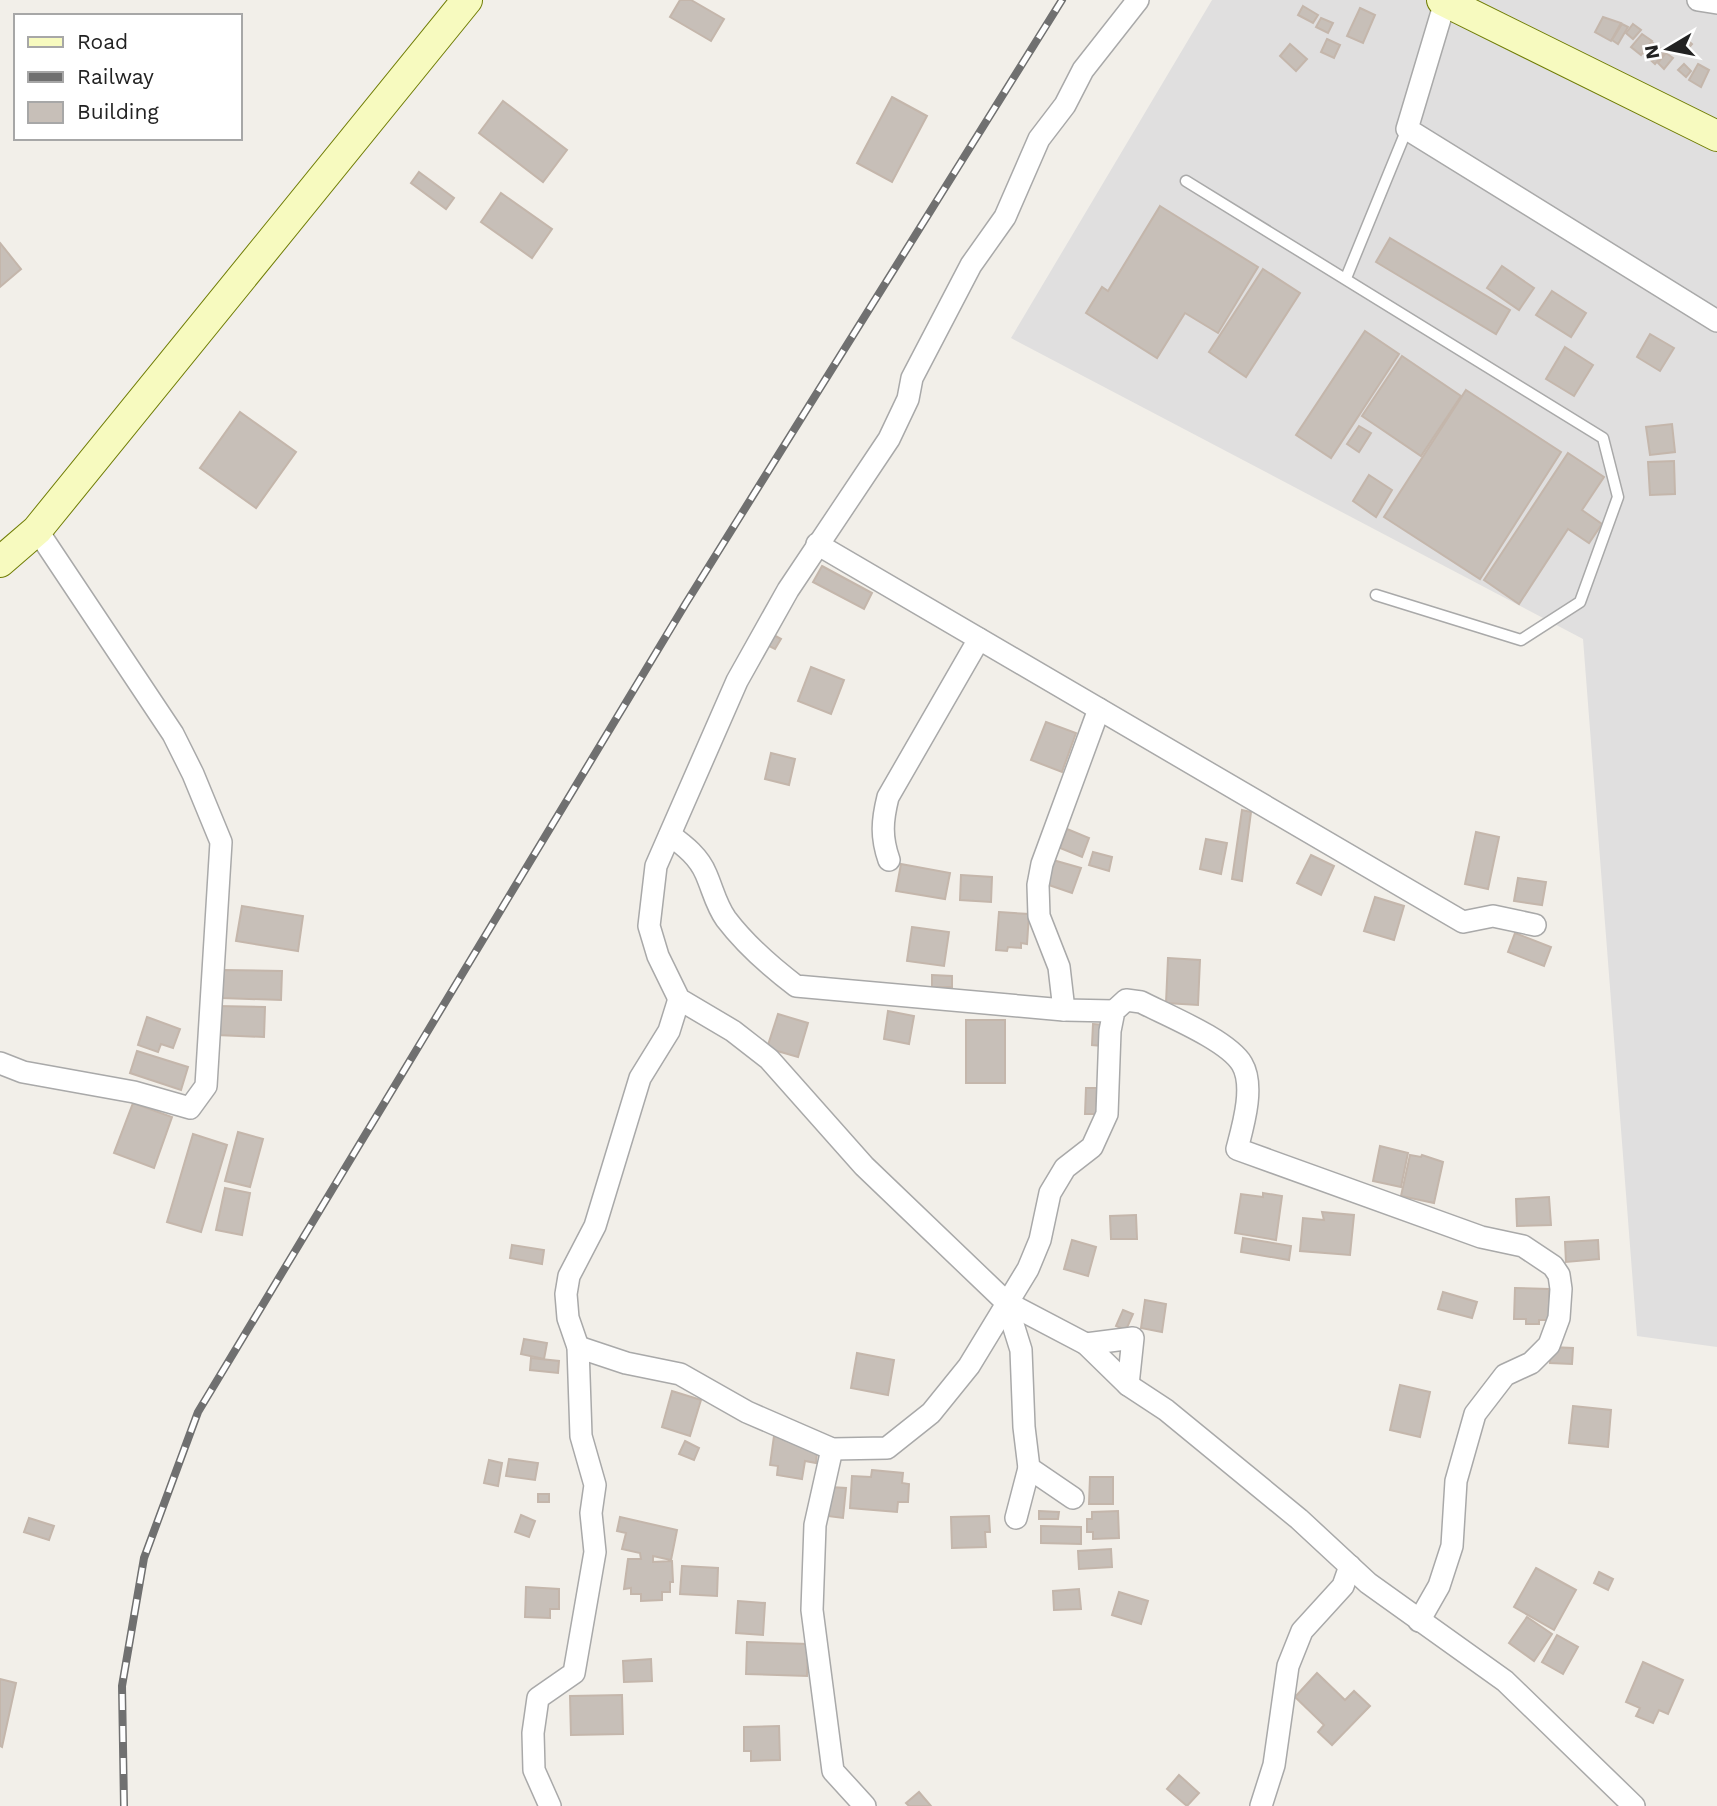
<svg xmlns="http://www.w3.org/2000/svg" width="1717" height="1806" font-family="'Work Sans',sans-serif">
  <rect width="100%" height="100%" fill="#f2efe9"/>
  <!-- residential -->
  <polygon fill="#e0dfdf" points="1212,0 1717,0 1717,1347 1637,1336 1583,639 1011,338"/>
  <!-- building -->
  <g fill="#c7bfb8" stroke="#c4b6ab" stroke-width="2">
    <polygon points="680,0 691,0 724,19 711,41 670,17"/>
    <polygon points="1303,6 1318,15 1313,23 1298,15"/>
    <polygon points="1360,8 1375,15 1363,43 1347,36"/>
    <polygon points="1603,17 1621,23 1611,41 1595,32"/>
    <polygon points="1321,18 1333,23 1328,33 1316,27"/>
    <polygon points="1622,24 1628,27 1618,44 1612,40"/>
    <polygon points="1633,24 1641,30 1633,39 1626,33"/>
    <polygon points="1642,34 1652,41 1641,55 1631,47"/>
    <polygon points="1685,38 1692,44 1685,52 1678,46"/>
    <polygon points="1327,39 1340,45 1334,58 1321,52"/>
    <polygon points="1653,43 1665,52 1655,64 1644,54"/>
    <polygon points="1290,44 1307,59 1296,71 1280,56"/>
    <polygon points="1666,53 1673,58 1664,69 1658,63"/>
    <polygon points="1684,64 1691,71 1686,77 1678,70"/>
    <polygon points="1698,64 1709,70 1701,87 1689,80"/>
    <polygon points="892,97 927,116 892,182 857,163"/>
    <polygon points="503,101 567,150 543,182 479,133"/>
    <polygon points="419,172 454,198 446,209 411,183"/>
    <polygon points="501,193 552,229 532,258 481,222"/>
    <polygon points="1160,206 1258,267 1218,333 1185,313 1157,358 1086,313 1102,287 1108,291"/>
    <polygon points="1390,238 1510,310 1496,334 1376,262"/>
    <polygon points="0,243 21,269 0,287"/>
    <polygon points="1502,266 1534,288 1519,310 1487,288"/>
    <polygon points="1263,269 1300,293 1246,377 1209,352"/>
    <polygon points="1552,291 1586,313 1571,337 1536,315"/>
    <polygon points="1365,331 1399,354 1331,458 1296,435"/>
    <polygon points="1650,334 1674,348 1660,371 1637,357"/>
    <polygon points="1565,347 1593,365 1574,396 1546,379"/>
    <polygon points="1402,356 1461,396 1421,456 1362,416"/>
    <polygon points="1466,390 1561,452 1480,579 1384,517"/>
    <polygon points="240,412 296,452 256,508 200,468"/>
    <polygon points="1672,424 1675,452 1650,455 1646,427"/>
    <polygon points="1359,426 1371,433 1359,452 1347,444"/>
    <polygon points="1568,453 1604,477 1582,510 1602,524 1589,543 1568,529 1519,604 1484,580"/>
    <polygon points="1674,461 1675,494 1650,495 1648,462"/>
    <polygon points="1369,475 1392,490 1376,517 1353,501"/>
    <polygon points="822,566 872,593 864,609 813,582"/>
    <polygon points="770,633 781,639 775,649 765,644"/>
    <polygon points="811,667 844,680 831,714 798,701"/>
    <polygon points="1046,722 1076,733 1062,772 1031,760"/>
    <polygon points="771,753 795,759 789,785 765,779"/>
    <polygon points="1242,810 1251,812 1242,881 1232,879"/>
    <polygon points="1067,829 1089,838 1082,857 1060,848"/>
    <polygon points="1476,832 1499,837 1488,889 1465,884"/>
    <polygon points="1206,839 1227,843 1221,874 1200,869"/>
    <polygon points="1093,852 1112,857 1109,871 1089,865"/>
    <polygon points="1311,855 1334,866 1321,895 1297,883"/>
    <polygon points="1053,860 1081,868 1072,893 1046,884"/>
    <polygon points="901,864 950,873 945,899 896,891"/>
    <polygon points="961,875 992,877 991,902 960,900"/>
    <polygon points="1518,878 1546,882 1542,905 1514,901"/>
    <polygon points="1375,897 1404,906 1394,940 1364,931"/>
    <polygon points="242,906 303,916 298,951 236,941"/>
    <polygon points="999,912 1029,914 1027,944 1021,943 1021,948 1008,947 1007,951 996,950"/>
    <polygon points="912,927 949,932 944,966 907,961"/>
    <polygon points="1515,933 1551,947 1544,966 1508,952"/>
    <polygon points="1168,958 1200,960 1198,1005 1166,1003"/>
    <polygon points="222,970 282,971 281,1000 222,998"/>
    <polygon points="932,975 952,976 952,987 932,987"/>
    <polygon points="217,1006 265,1007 264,1037 217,1035"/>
    <polygon points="888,1011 914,1016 909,1044 884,1039"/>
    <polygon points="778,1014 808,1023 798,1057 767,1048"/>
    <polygon points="147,1017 180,1029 173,1048 161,1044 158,1052 138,1045"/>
    <rect x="966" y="1020" width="39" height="63"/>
    <polygon points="1093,1024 1104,1025 1102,1046 1092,1045"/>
    <polygon points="137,1051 188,1067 181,1090 130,1073"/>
    <polygon points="1086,1088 1097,1088 1096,1114 1085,1114"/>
    <polygon points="133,1103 172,1117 154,1168 114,1153"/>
    <polygon points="238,1132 263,1139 250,1187 225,1181"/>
    <polygon points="193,1134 227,1145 201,1232 167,1222"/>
    <polygon points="1380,1146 1408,1153 1401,1187 1373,1181"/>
    <polygon points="1410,1155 1421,1157 1422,1155 1443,1162 1434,1203 1401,1196"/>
    <polygon points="225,1188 250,1193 242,1235 216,1230"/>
    <polygon points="1263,1193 1282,1196 1276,1240 1235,1233 1241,1194 1263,1197"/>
    <polygon points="1549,1197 1551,1225 1517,1226 1516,1199"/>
    <polygon points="1322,1212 1354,1215 1350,1255 1300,1251 1303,1218 1324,1220"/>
    <polygon points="1136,1215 1137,1239 1111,1239 1110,1216"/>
    <polygon points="1243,1238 1291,1246 1289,1260 1241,1252"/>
    <polygon points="1072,1240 1096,1247 1088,1276 1064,1269"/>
    <polygon points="1598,1240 1599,1259 1566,1262 1565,1242"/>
    <polygon points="512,1245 544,1250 542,1264 510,1258"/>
    <polygon points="1515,1288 1549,1289 1549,1320 1539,1320 1539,1324 1526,1324 1526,1319 1514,1319"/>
    <polygon points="1443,1292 1477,1302 1472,1318 1438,1309"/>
    <polygon points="1145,1300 1166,1304 1162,1332 1141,1328"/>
    <polygon points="1123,1310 1133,1314 1126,1330 1116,1326"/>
    <polygon points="524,1339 547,1343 544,1359 521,1354"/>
    <polygon points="1551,1347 1573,1348 1572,1364 1550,1363"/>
    <polygon points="857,1353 894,1360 888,1395 851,1388"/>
    <polygon points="531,1358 559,1361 558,1373 530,1370"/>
    <polygon points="1400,1385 1430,1392 1420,1437 1390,1430"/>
    <polygon points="672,1391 701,1400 690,1436 662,1427"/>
    <polygon points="1573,1406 1611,1410 1608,1447 1569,1443"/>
    <polygon points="774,1436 818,1442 816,1463 805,1461 802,1479 777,1475 778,1466 770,1465"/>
    <polygon points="685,1441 699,1448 694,1460 679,1454"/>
    <polygon points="509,1459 538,1463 535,1480 506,1476"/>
    <polygon points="489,1460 502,1463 498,1486 484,1483"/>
    <polygon points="872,1470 903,1473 902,1483 909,1484 908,1502 898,1502 897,1512 850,1508 852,1476 871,1477"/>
    <polygon points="1090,1477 1113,1477 1113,1504 1089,1504"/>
    <polygon points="830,1487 846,1488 843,1518 827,1516"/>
    <rect x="538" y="1494" width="11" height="8"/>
    <polygon points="1039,1511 1059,1512 1058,1519 1039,1519"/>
    <polygon points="1118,1511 1119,1538 1093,1539 1093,1532 1087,1532 1087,1519 1092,1519 1092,1512"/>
    <polygon points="521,1515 535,1521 529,1537 515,1532"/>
    <polygon points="989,1516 990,1532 985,1532 986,1547 952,1548 951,1517"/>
    <polygon points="620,1517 677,1530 671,1560 653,1556 653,1562 672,1561 673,1582 670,1582 670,1592 662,1592 662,1600 641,1601 641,1594 631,1594 631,1588 624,1589 628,1559 641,1559 640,1553 622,1549 626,1533 617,1531"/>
    <polygon points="29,1518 54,1526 49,1540 24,1532"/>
    <polygon points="1041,1526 1081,1527 1081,1544 1041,1543"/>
    <polygon points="1111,1549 1112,1567 1079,1569 1078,1551"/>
    <polygon points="682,1566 718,1568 717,1596 680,1594"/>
    <polygon points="1536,1568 1576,1590 1554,1630 1514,1607"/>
    <polygon points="1599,1572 1613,1579 1608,1590 1594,1583"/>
    <polygon points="526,1587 559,1589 559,1609 550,1609 550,1618 525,1617"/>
    <polygon points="1079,1589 1081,1609 1054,1610 1053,1591"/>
    <polygon points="1119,1592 1148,1601 1141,1624 1112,1615"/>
    <polygon points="738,1601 765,1603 763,1635 736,1633"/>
    <polygon points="1527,1617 1552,1634 1534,1661 1509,1643"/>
    <polygon points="1557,1635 1578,1647 1563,1674 1542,1662"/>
    <polygon points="747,1642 808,1644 807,1676 746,1674"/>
    <polygon points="651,1659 652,1681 624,1682 623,1661"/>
    <polygon points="1643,1662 1683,1680 1668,1714 1659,1710 1653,1723 1636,1716 1640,1708 1626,1702"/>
    <polygon points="1317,1673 1345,1700 1354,1691 1370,1706 1332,1745 1318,1732 1324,1725 1295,1697"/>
    <polygon points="0,1679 16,1683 2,1747 0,1746"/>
    <polygon points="622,1695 623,1734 571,1735 570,1696"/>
    <polygon points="779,1726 780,1760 751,1761 751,1751 744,1751 744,1727"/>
    <polygon points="1179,1775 1199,1793 1187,1806 1167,1789"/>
    <polygon points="919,1792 931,1806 909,1806 906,1803"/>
  </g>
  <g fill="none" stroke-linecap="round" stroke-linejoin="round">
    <defs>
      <g id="service">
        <polyline points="1186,181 1603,438 1618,497 1580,602 1521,640 1376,595"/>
        <polyline points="1346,278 1407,129"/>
      </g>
      <g id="minor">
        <polyline points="1138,0 1083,70 1065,105 1039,139 1005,217 971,265 912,378 908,399 889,439 788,590 737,681 656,866 649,926 658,956 679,999 733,1031 769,1059 864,1166 1006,1302 1086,1344 1128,1385 1166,1410 1299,1519 1368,1583 1505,1681 1634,1806"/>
        <polyline points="1698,0 1717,3"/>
        <polyline points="1445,2 1407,129 1717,321"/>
        <polyline points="817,544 1463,922 1493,916 1535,925"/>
        <polyline points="1099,709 1042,864 1038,885 1039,916 1059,967 1064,1010 1114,1011"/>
        <path d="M670,835C685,846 699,857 706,874C713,890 716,905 726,919C745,944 771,967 796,986L1064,1010"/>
        <path d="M889,860C881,837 882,821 888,797L979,639"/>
        <polyline points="0,1063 23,1072 134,1092 190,1108 206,1086 221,842 193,774 173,734 37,530"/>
        <polyline points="1006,1302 1021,1350 1024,1427 1029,1468 1073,1498"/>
        <polyline points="1086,1344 1133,1338 1128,1385"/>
        <path d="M578,1347L626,1363L680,1374L747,1412L832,1449L887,1448L931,1413L969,1366L1028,1269L1040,1240L1050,1193L1065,1168L1092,1147L1107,1114L1110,1031L1114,1011L1126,1000L1141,1002C1166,1015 1228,1040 1242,1064C1255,1086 1243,1126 1237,1149L1481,1237L1523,1246L1553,1266L1559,1275L1561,1289L1559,1318L1549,1345L1531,1363L1505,1375L1475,1414L1456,1481L1452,1546L1439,1586L1419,1621"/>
        <polyline points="832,1449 815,1525 812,1610 833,1771 865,1806"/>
        <polyline points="1016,1518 1029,1468"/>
        <polyline points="550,1806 534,1770 533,1733 538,1698 574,1673 595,1552 591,1513 595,1485 581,1436 578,1347 568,1318 566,1294 569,1276 595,1226 640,1078 669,1031 679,999"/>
        <polyline points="1261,1806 1274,1765 1288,1666 1302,1631 1343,1586 1350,1566"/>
      </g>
      <g id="secondary">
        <polyline points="1442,0 1717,136"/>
        <polyline points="0,562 37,530 467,0"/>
      </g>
    </defs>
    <!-- service casing -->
    <use href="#service" stroke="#a9a9a9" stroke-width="13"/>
    <!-- minor casing -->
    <use href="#minor" stroke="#a9a9a9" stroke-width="24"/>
    <!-- secondary casing -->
    <use href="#secondary" stroke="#707d05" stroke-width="32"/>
    <!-- service -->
    <use href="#service" stroke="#fff" stroke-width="10"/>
    <!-- minor -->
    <use href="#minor" stroke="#fff" stroke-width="21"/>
    <!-- secondary -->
    <use href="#secondary" stroke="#f7fabf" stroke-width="30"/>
    <defs>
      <polyline id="rail" points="124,1806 122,1686 144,1558 198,1412 686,603 1062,0"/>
    </defs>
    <!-- rail casing -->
    <use href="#rail" stroke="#707070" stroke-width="8"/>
    <!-- rail -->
    <use href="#rail" stroke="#fff" stroke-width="5" stroke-dasharray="16" stroke-linecap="butt"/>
  </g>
  <!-- legend -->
  <rect x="14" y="14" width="228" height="126" fill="#ffffff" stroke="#a7a7a7" stroke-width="2"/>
  <rect x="28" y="37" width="35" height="10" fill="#f7fabf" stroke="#a7a7a7" stroke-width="2"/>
  <text x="77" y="49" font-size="21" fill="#222222">Road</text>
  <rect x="28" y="72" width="35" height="10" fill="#707070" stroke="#a7a7a7" stroke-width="2"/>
  <text x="77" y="84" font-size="21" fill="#222222">Railway</text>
  <rect x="28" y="102" width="35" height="21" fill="#c7bfb8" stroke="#a7a7a7" stroke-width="2"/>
  <text x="77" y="119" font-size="21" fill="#222222">Building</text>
  <!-- north arrow -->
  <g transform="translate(1668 49) rotate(260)" stroke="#ffffff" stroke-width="5" paint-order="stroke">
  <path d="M0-5L12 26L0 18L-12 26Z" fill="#222222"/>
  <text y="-10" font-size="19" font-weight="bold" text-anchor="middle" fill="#222222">N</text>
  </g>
</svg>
